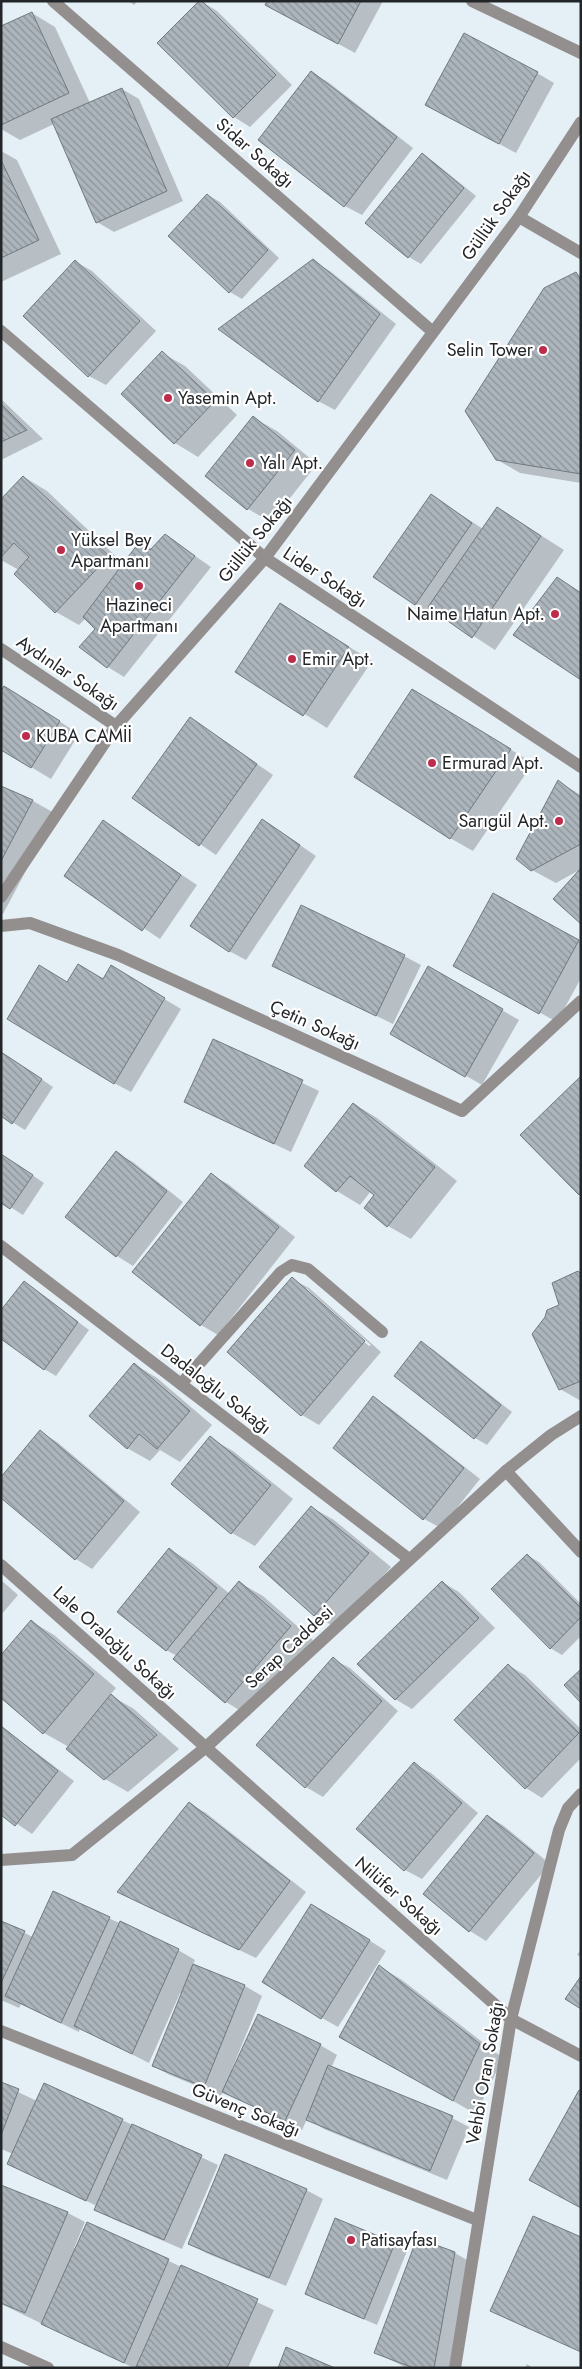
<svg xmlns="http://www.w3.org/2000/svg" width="582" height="2369" font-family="Jost,sans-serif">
  <defs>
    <pattern id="building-back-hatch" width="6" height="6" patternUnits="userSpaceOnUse" patternTransform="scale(1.25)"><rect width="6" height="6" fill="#acb5bc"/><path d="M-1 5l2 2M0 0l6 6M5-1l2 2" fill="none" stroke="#8c9399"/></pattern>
  </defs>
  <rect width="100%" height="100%" fill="#e5eff6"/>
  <!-- shadow -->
  <g fill="#0003" fill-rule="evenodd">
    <polygon points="128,1 138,1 134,5"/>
    <polygon points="201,1 217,11 292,85 250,127 234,117"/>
    <polygon points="268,1 383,1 355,53 284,14"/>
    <polygon points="32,13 55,27 90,103 122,89 139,99 183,201 114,232 97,222 54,124 20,140 1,129 1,28"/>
    <polygon points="311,72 328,82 413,148 362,215 345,206"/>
    <polygon points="537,73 554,83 516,153 444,114"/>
    <polygon points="1,151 17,160 61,254 1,282"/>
    <polygon points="422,155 434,162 476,196 421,264 409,257"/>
    <polygon points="208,195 220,202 279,258 242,299 230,292"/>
    <polygon points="313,261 330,271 396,324 335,410 318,401"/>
    <polygon points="76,262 92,271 156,331 106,385 89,376"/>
    <polygon points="576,273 581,276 581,483 520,473 496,459"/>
    <polygon points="162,353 185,366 237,415 198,457 175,443"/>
    <polygon points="1,399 43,439 1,460"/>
    <polygon points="254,418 277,431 317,464 271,522 248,509"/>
    <polygon points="24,477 47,491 124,564 140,542 152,549 165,535 211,567 124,677 108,667 81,646 96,629 86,618 79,625 56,612 19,570 1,560 1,501"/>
    <polygon points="431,495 483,529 520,522 564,550 495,650 440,614 438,618 415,604"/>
    <polygon points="280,604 372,661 327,728 237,672"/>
    <polygon points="25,699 79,734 51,779 31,767"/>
    <polygon points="435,704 533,763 473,851 450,838"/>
    <polygon points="190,718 273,775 216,855 133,798"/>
    <polygon points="559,782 581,795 581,869 556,883 532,870"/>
    <polygon points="1,787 33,801 56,814 3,914 1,913"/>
    <polygon points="263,820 316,856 246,960 229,951"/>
    <polygon points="103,822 197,885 160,939 66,876"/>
    <polygon points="493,894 581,942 581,978 557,1022 471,975"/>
    <polygon points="404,956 421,965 393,1024 273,966"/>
    <polygon points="429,968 519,1020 482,1085 392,1033"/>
    <polygon points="128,977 181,1009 131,1092 114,1083 68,983"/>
    <polygon points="214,1041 319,1091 291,1152 186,1102"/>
    <polygon points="1,1052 53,1087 25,1130 1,1115"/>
    <polygon points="354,1104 377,1118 457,1181 411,1239 388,1226 365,1208 376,1194 371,1191 360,1205 337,1191 306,1166"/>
    <polygon points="116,1153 133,1162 183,1202 133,1266 117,1256"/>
    <polygon points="1,1154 44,1183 23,1215 1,1201"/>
    <polygon points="211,1175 228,1184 295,1237 218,1335 201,1325 134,1272"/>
    <polygon points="581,1274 581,1401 560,1389 560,1305"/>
    <path d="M292,1279L309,1288L381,1352L319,1425L302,1415L229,1351ZM306,1288L371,1345L369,1346L306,1291Z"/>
    <polygon points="24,1282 89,1330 56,1376 44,1369"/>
    <polygon points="422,1343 434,1350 512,1412 487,1445 475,1438"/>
    <polygon points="134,1364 157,1378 212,1425 180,1462 160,1450 150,1461 127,1448"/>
    <polygon points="373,1398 390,1408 480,1479 441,1528 424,1519 334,1448"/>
    <polygon points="41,1432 57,1442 140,1512 92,1569 76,1559"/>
    <polygon points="210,1438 233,1451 293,1499 255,1546 232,1533"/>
    <polygon points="311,1507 334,1520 391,1567 338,1629 315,1615 261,1567"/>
    <polygon points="169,1549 192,1563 230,1594 240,1583 263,1596 313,1640 249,1716 226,1702 177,1656 166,1650"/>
    <polygon points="527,1555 539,1562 581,1604 581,1636 562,1655 550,1648"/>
    <polygon points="1,1580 18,1595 1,1615"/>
    <polygon points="442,1582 459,1592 495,1628 412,1709 395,1699"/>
    <polygon points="31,1621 54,1635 116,1688 110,1695 134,1709 179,1749 128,1792 105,1779 69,1747 44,1733"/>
    <polygon points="333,1659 350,1668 398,1711 323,1797 306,1787 258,1745"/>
    <polygon points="508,1665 525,1675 581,1729 581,1758 542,1798 526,1788 455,1720"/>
    <polygon points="1,1726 74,1781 32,1834 1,1813"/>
    <polygon points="414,1764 431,1773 478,1813 422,1879 405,1870"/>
    <polygon points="190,1804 206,1813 306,1892 256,1958 136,1901"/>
    <polygon points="488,1816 504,1826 550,1864 486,1941 470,1931"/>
    <polygon points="54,1893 178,1950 195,1960 193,1965 245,1986 262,1996 232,2069 320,2045 337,2055 331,2068 452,2118 469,2127 447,2180 324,2129 307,2119 302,2130 223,2091 221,2096 170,2075 153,2066 182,1994 180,1993 149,2063 80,2028 79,2032 21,2004 19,2008 1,2000 1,1922 33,1937"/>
    <polygon points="329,1915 386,1951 338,2027 322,2018"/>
    <polygon points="581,1949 581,1957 577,1955"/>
    <polygon points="379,1966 402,1980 503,2058 476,2114 340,2037"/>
    <polygon points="1,2084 37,2101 122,2120 218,2165 182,2249 113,2219 96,2210 97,2206 9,2164 13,2154 1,2149"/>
    <polygon points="1,2186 68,2213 85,2222 74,2248 76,2249 87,2223 274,2310 248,2368 134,2368 1,2304"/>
    <polygon points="306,2190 323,2199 286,2286 206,2253 189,2243"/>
    <polygon points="581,2239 581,2352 492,2310"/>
    <polygon points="395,2244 407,2251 377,2325 306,2294"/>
    <polygon points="455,2253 472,2263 453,2368 407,2368 376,2353"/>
    <polygon points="527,2364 533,2368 525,2368"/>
  </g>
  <!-- building -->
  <g fill="url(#building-back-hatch)" stroke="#70797f">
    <polygon points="199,1 202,1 276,75 233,118 157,43"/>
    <polygon points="267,1 361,1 338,44 265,5"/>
    <polygon points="32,12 69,93 1,125 1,26"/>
    <polygon points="464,33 538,72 499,144 425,105"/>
    <polygon points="311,71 397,137 344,207 258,140"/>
    <polygon points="122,88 167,191 96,223 51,119"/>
    <polygon points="422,153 464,188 408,258 365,223"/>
    <polygon points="1,160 39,240 1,258"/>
    <polygon points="207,194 268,250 229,293 168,236"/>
    <polygon points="313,259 380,314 318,402 218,329"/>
    <polygon points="75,260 140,321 88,377 23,316"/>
    <polygon points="576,272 581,280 581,474 496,460 465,411 544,288"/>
    <polygon points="162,351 215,401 174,444 121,394"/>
    <polygon points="1,404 27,430 1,442"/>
    <polygon points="253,416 295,450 247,510 205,476"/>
    <polygon points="23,476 109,556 55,613 14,574 29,557 14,543 1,557 1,499"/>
    <polygon points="431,494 472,523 415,605 373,577"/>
    <polygon points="497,507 541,536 472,638 428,607"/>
    <polygon points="165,534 195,556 107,668 79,647 95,629 83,617 140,541 150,550"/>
    <polygon points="557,577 581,593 581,680 513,635"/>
    <polygon points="280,603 349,647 303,716 235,672"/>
    <polygon points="4,686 60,721 31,768 1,750 1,691"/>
    <polygon points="412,689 511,749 450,839 354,777"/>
    <polygon points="190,717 257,764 199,846 132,798"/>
    <polygon points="558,780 581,798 581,844 531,871 516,859"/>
    <polygon points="1,786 33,800 1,861"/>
    <polygon points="262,819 300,845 229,952 190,926"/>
    <polygon points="103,820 181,875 142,931 64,876"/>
    <polygon points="580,869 581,870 581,924 553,899"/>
    <polygon points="493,893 579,940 539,1014 453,966"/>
    <polygon points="301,905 405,955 376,1016 272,966"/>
    <polygon points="78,964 103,979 111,965 165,998 114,1084 7,1019 39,965 67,982"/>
    <polygon points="428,966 503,1009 465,1077 390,1034"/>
    <polygon points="213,1039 303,1080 274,1144 184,1102"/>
    <polygon points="1,1052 42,1079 12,1124 1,1116"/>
    <polygon points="581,1076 581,1193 579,1195 520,1135"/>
    <polygon points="353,1103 435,1167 387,1227 364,1208 374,1195 350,1176 336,1192 304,1166"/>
    <polygon points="116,1151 167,1191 116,1257 65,1217"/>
    <polygon points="1,1154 33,1175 10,1209 1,1203"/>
    <polygon points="211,1173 279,1227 200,1326 132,1272"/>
    <polygon points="578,1271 581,1274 581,1381 559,1390 532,1334 545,1317 547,1310 559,1305 552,1283"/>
    <polygon points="292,1277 365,1341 301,1416 227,1352"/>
    <polygon points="24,1281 78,1322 44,1370 1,1339 1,1310"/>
    <polygon points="421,1341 501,1405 474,1439 394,1376"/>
    <polygon points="134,1363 190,1411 157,1449 139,1434 127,1449 89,1416"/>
    <polygon points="373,1396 464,1468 423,1520 333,1448"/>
    <polygon points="40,1430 124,1501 75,1560 1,1498 1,1477"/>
    <polygon points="210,1436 271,1485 231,1534 171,1484"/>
    <polygon points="311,1506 369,1553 314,1616 259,1567"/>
    <polygon points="169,1548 217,1588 166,1651 117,1612"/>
    <polygon points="527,1554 581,1608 581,1617 550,1649 491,1589"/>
    <polygon points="239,1581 291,1626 225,1703 173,1659"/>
    <polygon points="442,1581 479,1618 395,1700 357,1664"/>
    <polygon points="31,1620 94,1674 43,1734 1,1698 1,1655"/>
    <polygon points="333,1657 382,1701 305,1788 256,1745"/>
    <polygon points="508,1664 579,1733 525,1789 454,1720"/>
    <polygon points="581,1669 581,1703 564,1685"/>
    <polygon points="111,1694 157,1735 104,1780 66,1749"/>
    <polygon points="1,1726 58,1771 15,1826 1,1815"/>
    <polygon points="414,1762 462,1803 404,1871 356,1829"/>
    <polygon points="189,1802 290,1881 239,1950 117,1892"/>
    <polygon points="487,1815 534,1853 469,1932 423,1894"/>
    <polygon points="53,1891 110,1917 61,2023 5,1996"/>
    <polygon points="311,1904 370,1940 321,2019 262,1982"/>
    <polygon points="1,1921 25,1931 1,1983"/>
    <polygon points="120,1921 179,1949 132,2054 74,2026"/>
    <polygon points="193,1964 245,1985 204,2087 152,2066"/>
    <polygon points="379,1965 480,2044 453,2101 339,2037"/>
    <polygon points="581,1976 581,2009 565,1999"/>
    <polygon points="258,2014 321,2044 285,2121 222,2092"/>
    <polygon points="328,2065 453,2116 430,2171 306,2120"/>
    <polygon points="1,2082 19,2089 1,2135"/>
    <polygon points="44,2083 123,2119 86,2201 7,2164"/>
    <polygon points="579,2090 581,2091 581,2208 529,2180"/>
    <polygon points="132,2124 202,2155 164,2240 94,2210"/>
    <polygon points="225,2154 307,2189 269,2278 188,2244"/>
    <polygon points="1,2185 68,2212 25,2313 1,2303"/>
    <polygon points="533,2216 581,2237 581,2352 490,2311"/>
    <polygon points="335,2218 395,2243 364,2319 305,2294"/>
    <polygon points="87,2222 169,2259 124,2363 41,2324"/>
    <polygon points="417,2238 455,2252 434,2368 414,2368 374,2353"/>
    <polygon points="181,2265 258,2299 227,2368 136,2367"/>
    <polygon points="286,2347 335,2368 278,2368"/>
  </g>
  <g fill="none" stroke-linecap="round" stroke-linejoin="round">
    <!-- lane -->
    <polyline stroke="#948f8f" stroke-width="12" points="181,1384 281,1272 292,1265 308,1269 382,1332"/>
    <!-- street -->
    <g stroke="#948f8f" stroke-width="12">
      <polyline points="53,1 433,332"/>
      <polyline points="472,1 581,53"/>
      <polyline points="519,217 581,253"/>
      <polyline points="1,331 265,558 581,767"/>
      <polyline points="1,649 116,726"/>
      <polyline points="1,897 116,726 265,558 519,217 581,122"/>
      <polyline points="1,926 30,923 118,955 462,1111 581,1001"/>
      <polyline points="1,1246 409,1559"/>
      <polyline points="506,1471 581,1552"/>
      <polyline points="1,1565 511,2019 581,2056"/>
      <polyline points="1,1860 72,1855 205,1748 506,1471 551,1435 581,1416"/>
      <polyline points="1,2031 477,2220"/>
      <polyline points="1,2347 48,2368"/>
      <polyline points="455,2368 511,2019 559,1830 568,1808 581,1794"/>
    </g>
  </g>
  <!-- markers -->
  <g fill="#bd2c4b" stroke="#fff" stroke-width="2">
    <circle cx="543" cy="350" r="5"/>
    <circle cx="168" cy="398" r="5"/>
    <circle cx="250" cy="463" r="5"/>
    <circle cx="61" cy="550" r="5"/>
    <circle cx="139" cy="586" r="5"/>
    <circle cx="555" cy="614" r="5"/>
    <circle cx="292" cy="659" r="5"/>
    <circle cx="26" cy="736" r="5"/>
    <circle cx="432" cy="763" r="5"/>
    <circle cx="559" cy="821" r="5"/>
    <circle cx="351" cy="2240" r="5"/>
  </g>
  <g text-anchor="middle" stroke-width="4.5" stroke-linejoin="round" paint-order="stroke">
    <!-- street labels -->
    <g font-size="18" fill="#232629" stroke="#fff">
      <text transform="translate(255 153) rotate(41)" y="6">Sidar Sokağı</text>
      <text transform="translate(496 215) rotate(-55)" y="6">Güllük Sokağı</text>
      <text transform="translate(255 539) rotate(-51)" y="6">Güllük Sokağı</text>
      <text transform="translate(325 577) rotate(33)" y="6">Lider Sokağı</text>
      <text transform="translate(68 673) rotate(34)" y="6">Aydınlar Sokağı</text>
      <text transform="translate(315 1025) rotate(24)" y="6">Çetin Sokağı</text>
      <text transform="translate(216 1389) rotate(38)" y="6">Dadaloğlu Sokağı</text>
      <text transform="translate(115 1643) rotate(42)" y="6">Lale Oraloğlu Sokağı</text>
      <text transform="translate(289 1647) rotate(-43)" y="6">Serap Caddesi</text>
      <text transform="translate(399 1896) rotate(41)" y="6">Nilüfer Sokağı</text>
      <text transform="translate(485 2073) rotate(-80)" y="6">Vehbi Oran Sokağı</text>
      <text transform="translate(246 2110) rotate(22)" y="6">Güvenç Sokağı</text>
    </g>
    <!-- poi labels -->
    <g font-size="18" fill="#232629" stroke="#fff" text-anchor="start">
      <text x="533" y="356" text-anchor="end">Selin Tower</text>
      <text x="178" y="404">Yasemin Apt.</text>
      <text x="260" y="469">Yalı Apt.</text>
      <text x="71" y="546">Yüksel Bey<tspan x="71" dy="21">Apartmanı</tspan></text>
      <text x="139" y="611" text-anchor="middle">Hazineci<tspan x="139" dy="21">Apartmanı</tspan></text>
      <text x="545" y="620" text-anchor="end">Naime Hatun Apt.</text>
      <text x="302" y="665">Emir Apt.</text>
      <text x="36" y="742">KUBA CAMİİ</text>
      <text x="442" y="769">Ermurad Apt.</text>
      <text x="549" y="827" text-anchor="end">Sarıgül Apt.</text>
      <text x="361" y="2246">Patisayfası</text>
    </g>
  </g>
  <!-- border -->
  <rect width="582" height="2369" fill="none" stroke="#232629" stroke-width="5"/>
</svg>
